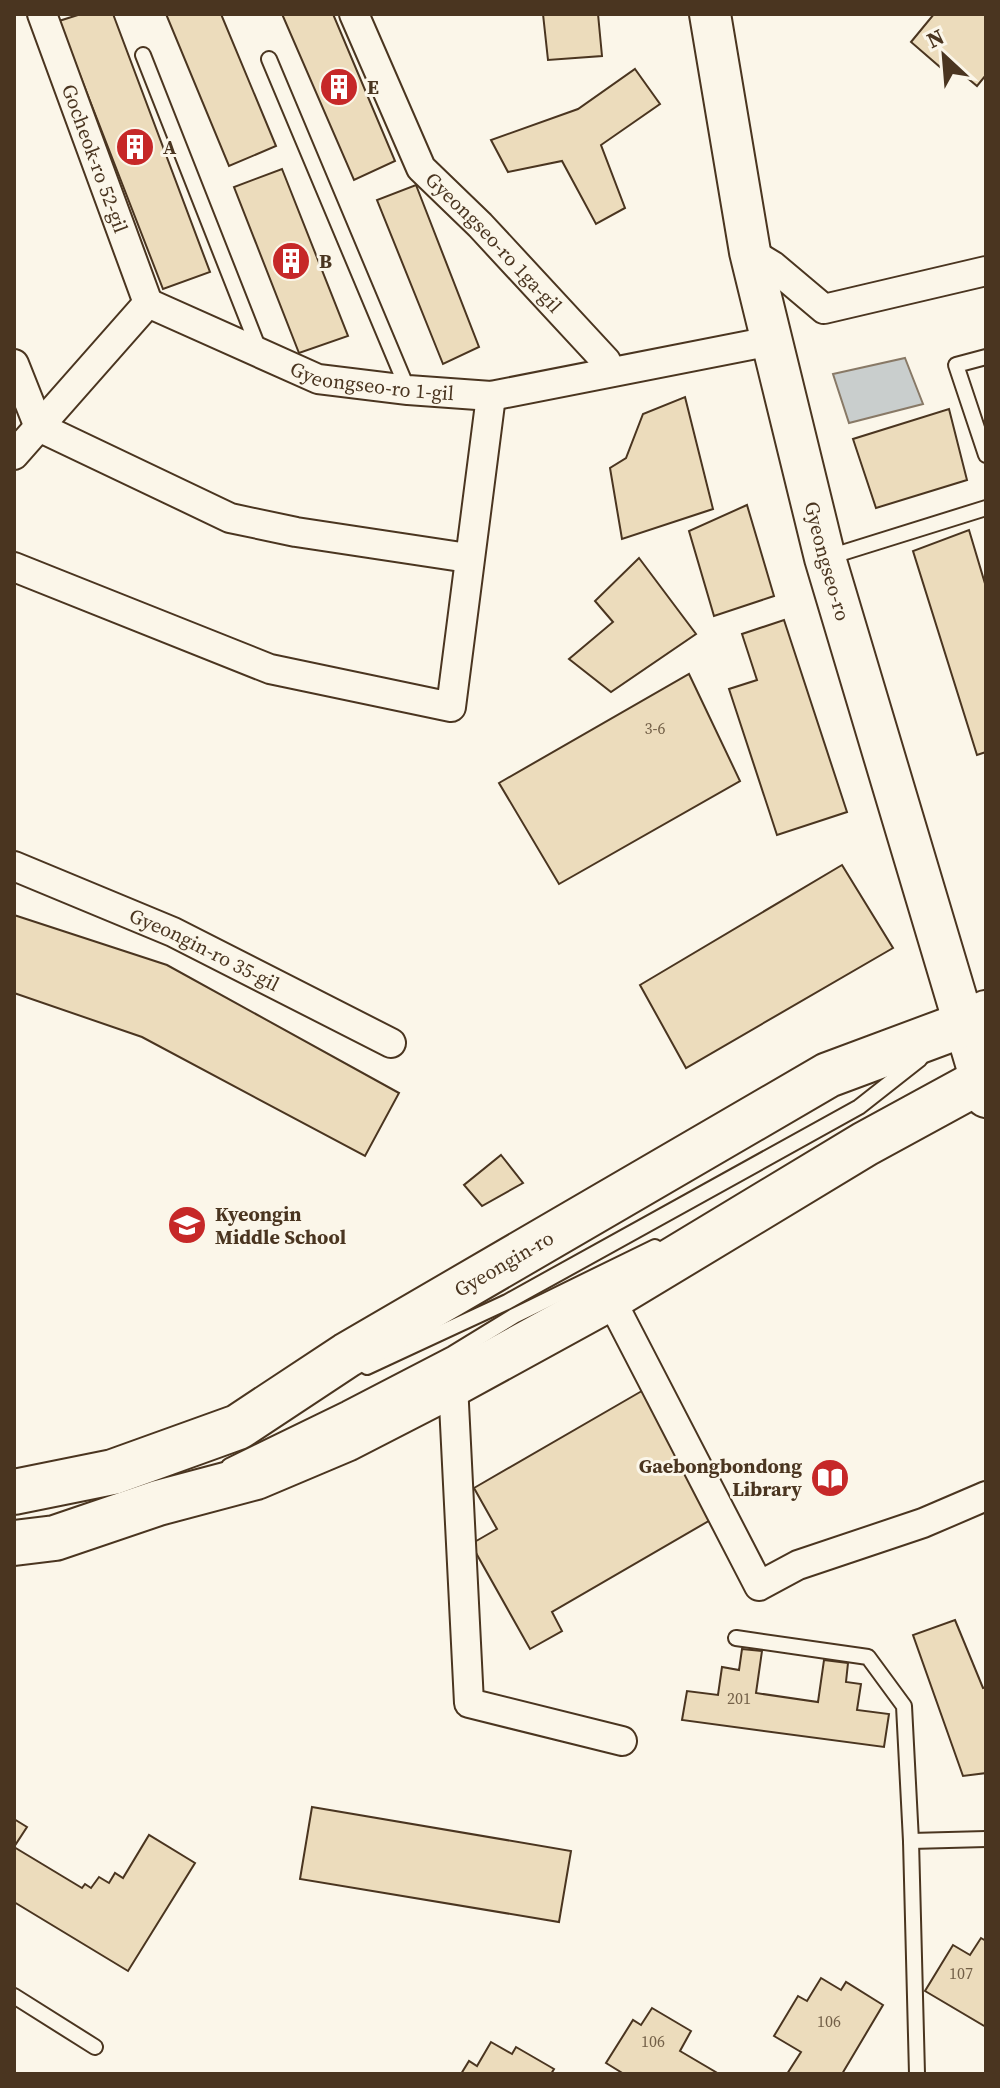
<svg xmlns="http://www.w3.org/2000/svg" width="1000" height="2088" font-family="'Source Serif 4',serif">
  <rect width="100%" height="100%" fill="#fbf6e9"/>
  <!-- water -->
  <polygon fill="#c9cecd" stroke="#887966" stroke-width="2" points="905,358 923,404 849,423 833,374"/>
  <!-- building -->
  <g fill="#ecdcbc" stroke="#4a3520" stroke-width="2">
    <polygon points="81,14 113,14 210,272 163,289 59,21"/>
    <polygon points="166,14 221,14 276,146 229,166"/>
    <polygon points="282,14 333,14 395,161 354,180"/>
    <polygon points="543,14 598,14 602,56 548,60"/>
    <polygon points="934,14 986,14 986,75 977,86 946,60 940,67 911,42"/>
    <polygon points="635,69 660,104 601,145 625,208 596,224 562,161 508,172 491,140 578,109"/>
    <polygon points="282,169 348,336 299,353 234,187"/>
    <polygon points="416,185 479,347 443,364 377,200"/>
    <polygon points="685,397 713,509 622,539 610,468 626,458 643,414"/>
    <polygon points="949,409 967,480 876,508 853,439"/>
    <polygon points="747,505 774,596 714,616 689,531"/>
    <polygon points="969,530 986,587 986,752 977,755 913,551"/>
    <polygon points="639,558 696,634 611,692 569,659 613,622 595,601"/>
    <polygon points="784,620 847,812 777,835 729,689 757,680 742,634"/>
    <polygon points="689,674 740,781 559,884 499,783"/>
    <polygon points="842,865 893,948 686,1068 640,985"/>
    <polygon points="14,915 167,965 399,1093 365,1156 142,1037 14,993"/>
    <polygon points="501,1155 523,1183 482,1206 464,1185"/>
    <polygon points="647,1388 719,1515 552,1612 562,1631 530,1649 471,1544 497,1529 474,1488"/>
    <polygon points="955,1620 983,1688 986,1687 986,1773 963,1776 913,1635"/>
    <polygon points="742,1649 762,1651 756,1693 818,1702 824,1660 848,1663 846,1682 861,1684 857,1710 889,1714 884,1747 682,1720 687,1691 718,1695 722,1667 739,1670"/>
    <polygon points="312,1807 571,1851 559,1922 300,1879"/>
    <polygon points="14,1819 27,1827 14,1847 82,1888 85,1884 91,1888 99,1877 109,1883 115,1873 123,1878 149,1835 195,1863 128,1971 14,1902"/>
    <polygon points="981,1938 986,1941 986,2027 925,1991 953,1945 970,1955"/>
    <polygon points="821,1978 841,1990 846,1982 883,2005 842,2074 787,2074 801,2052 774,2036 798,1996 807,2001"/>
    <polygon points="652,2008 691,2031 680,2051 719,2074 624,2074 606,2063 633,2020 641,2025"/>
    <polygon points="491,2042 512,2054 516,2047 554,2069 551,2074 461,2074 469,2061 477,2066"/>
  </g>
  <g fill="none" stroke-linecap="round" stroke-linejoin="round">
    <defs>
      <g id="service">
        <polyline points="143,55 260,352"/>
        <polyline points="269,59 408,390"/>
        <polyline points="986,357 956,365 986,455"/>
        <polyline points="829,557 986,508"/>
        <polyline points="367,1367 507,1302 859,1107 920,1059"/>
        <polyline points="229,1466 346,1409 452,1354 514,1316 655,1247"/>
        <polyline points="736,1638 868,1657 904,1706 911,1841 917,2074"/>
        <polyline points="911,1841 986,1839"/>
        <polyline points="14,1996 95,2047"/>
      </g>
      <g id="minor">
        <path id="s1" d="M42,14L148,303"/>
        <path id="s2" d="M354,14L421,168L480,225L606,361L611,372"/>
        <polyline points="750,252 773,266 824,309 986,271"/>
        <path id="s3" d="M148,303L318,379L408,390L491,396L771,341"/>
        <polyline points="14,364 39,427 230,518 296,532 468,558"/>
        <polyline points="14,455 148,303"/>
        <polyline points="14,567 270,669 451,707 491,396"/>
        <path id="s4" d="M14,866L173,932L391,1043"/>
        <polyline points="610,1298 759,1586 798,1565 923,1523 986,1496"/>
        <polyline points="453,1384 469,1703 622,1741"/>
      </g>
      <g id="secondary">
        <path id="s5" d="M710,14L750,252L825,558L986,1097"/>
      </g>
      <g id="primary">
        <path id="s6" d="M14,1492L113,1472L238,1427L347,1355L828,1075L965,1024L986,1013"/>
        <polyline points="14,1543 55,1538 158,1503 256,1477 346,1439 453,1384 610,1298 865,1144 986,1078"/>
      </g>
    </defs>
    <!-- service casing -->
    <use href="#service" stroke="#4a3520" stroke-width="18"/>
    <!-- minor casing -->
    <use href="#minor" stroke="#4a3520" stroke-width="32"/>
    <!-- secondary casing -->
    <use href="#secondary" stroke="#4a3520" stroke-width="44"/>
    <!-- primary casing -->
    <use href="#primary" stroke="#4a3520" stroke-width="48"/>
    <!-- service -->
    <use href="#service" stroke="#fbf6e9" stroke-width="14"/>
    <!-- minor -->
    <use href="#minor" stroke="#fbf6e9" stroke-width="28"/>
    <!-- secondary -->
    <use href="#secondary" stroke="#fbf6e9" stroke-width="40"/>
    <!-- primary -->
    <use href="#primary" stroke="#fbf6e9" stroke-width="44"/>
  </g>
  <!-- icons -->
  <defs>
    <symbol id="building-disc" viewBox="-11 -11 22 22"><circle r="9.5" fill="#c62828" stroke="#fbf6e9"/><path d="M-4-6H4V6H1V3H-1V6H-4ZM-2.5-4.3h1.7v1.8h-1.7ZM.8-4.3h1.7v1.8H.8ZM-2.5-1h1.7V.8h-1.7ZM.8-1h1.7V.8H.8Z" fill="#fff"/></symbol>
    <symbol id="school-disc" viewBox="-11 -11 22 22"><circle r="9.5" fill="#c62828" stroke="#fbf6e9"/><path d="M0-5L7-2L0 1L-7-2ZM-4 1L0 2.5L4 1V4Q0 6-4 4Z" fill="#fff"/></symbol>
    <symbol id="library-disc" viewBox="-11 -11 22 22"><circle r="9.5" fill="#c62828" stroke="#fbf6e9"/><path d="M-6-4Q-3-5.5-.7-3.5V5Q-3 3-6 4ZM6-4Q3-5.5 .7-3.5V5Q3 3 6 4Z" fill="#fff"/></symbol>
  </defs>
  <g fill-rule="evenodd">
    <use href="#building-disc" x="317" y="65" width="44" height="44"/>
    <use href="#building-disc" x="113" y="125" width="44" height="44"/>
    <use href="#building-disc" x="269" y="239" width="44" height="44"/>
    <use href="#school-disc" x="165" y="1203" width="44" height="44"/>
    <use href="#library-disc" x="808" y="1456" width="44" height="44"/>
  </g>
  <g text-anchor="middle" stroke-width="6" stroke-linejoin="round" paint-order="stroke">
    <!-- number labels -->
    <g font-size="16" fill="#725f47">
      <text x="655" y="734">3-6</text>
      <text x="739" y="1704">201</text>
      <text x="961" y="1979">107</text>
      <text x="829" y="2027">106</text>
      <text x="653" y="2047">106</text>
    </g>
    <!-- poi labels -->
    <g font-size="20" font-weight="bold" fill="#4a3520" stroke="#fbf6e9" text-anchor="start">
      <text x="367" y="94">E</text>
      <text x="163" y="154">A</text>
      <text x="319" y="268">B</text>
      <text x="215" y="1221">Kyeongin<tspan x="215" dy="23">Middle School</tspan></text>
      <text x="802" y="1473" text-anchor="end">Gaebongbondong<tspan x="802" dy="23">Library</tspan></text>
    </g>
    <!-- street labels -->
    <g font-size="20" fill="#4a3520" stroke="#fbf6e9">
      <text dy="7" stroke="none"><textPath href="#s1" startOffset="154">Gocheok-ro 52-gil</textPath></text>
      <text dy="7" stroke="none"><textPath href="#s2" startOffset="272">Gyeongseo-ro 1ga-gil</textPath></text>
      <text dy="7" stroke="none"><textPath href="#s3" startOffset="240">Gyeongseo-ro 1-gil</textPath></text>
      <text dy="7" stroke="none"><textPath href="#s5" startOffset="560">Gyeongseo-ro</textPath></text>
      <text dy="7" stroke="none"><textPath href="#s4" startOffset="208">Gyeongin-ro 35-gil</textPath></text>
      <text dy="7" stroke="none"><textPath href="#s6" startOffset="546">Gyeongin-ro</textPath></text>
    </g>
  </g>
  <!-- border -->
  <rect width="1000" height="2088" fill="none" stroke="#4a3520" stroke-width="32"/>
  <!-- north arrow -->
  <g transform="translate(944 56) rotate(334)" stroke="#fbf6e9" stroke-width="6" paint-order="stroke">
  <path d="M0-6L14 30L0 20L-14 30Z" fill="#4a3520"/>
  <text y="-12" font-size="22" font-weight="bold" text-anchor="middle" fill="#4a3520">N</text>
  </g>
</svg>
